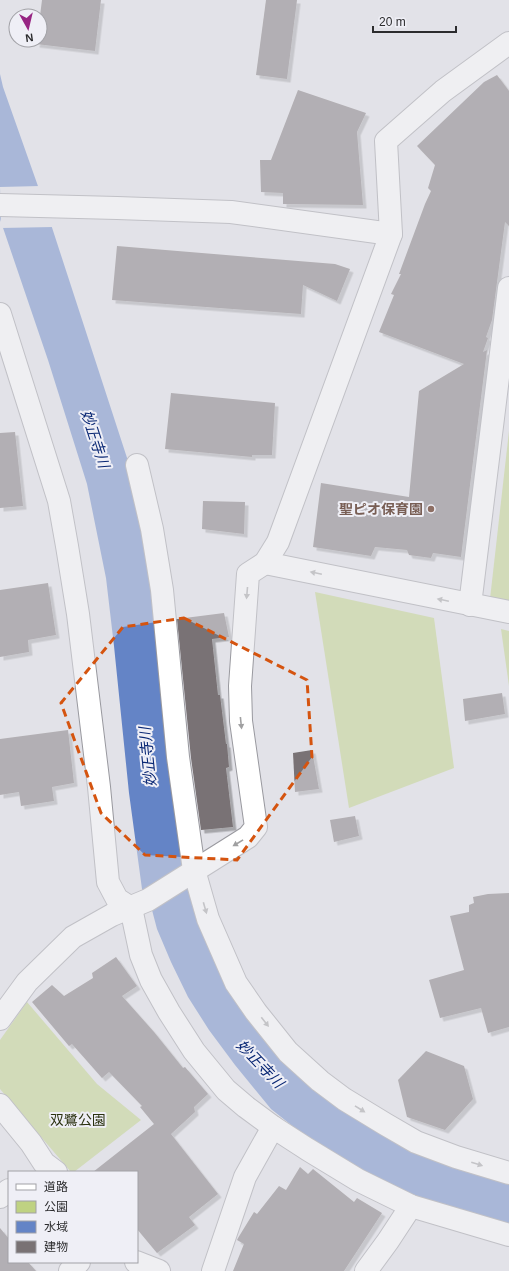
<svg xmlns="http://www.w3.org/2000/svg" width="509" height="1271" font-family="Arial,'Noto Sans JP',sans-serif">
  <defs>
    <filter id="shadow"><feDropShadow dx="3.5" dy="3.5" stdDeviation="0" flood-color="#0004"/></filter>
  </defs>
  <rect width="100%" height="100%" fill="#e2e2e8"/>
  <!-- green -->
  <g fill="#bfd282">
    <polygon points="509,431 509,602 490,599"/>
    <polygon points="315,592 434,618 454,768 349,808"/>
    <polygon points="501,629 509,631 509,686"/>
    <polygon points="27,1002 97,1084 141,1120 74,1172 71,1172 0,1089 0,1040"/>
  </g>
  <!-- water -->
  <polygon fill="#6484c6" points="0,74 3,87 45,206 129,464 148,552 176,818 182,865 187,876 291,1066 509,1180 509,1226 429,1202 349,1167 300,1132 271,1109 235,1065 209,1030 188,997 171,962 157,929 152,910 142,889 129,793 114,646 106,578 87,484 48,360 0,219"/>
  <!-- pier -->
  <polygon fill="#e2e2e8" points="40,186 53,227 1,228 0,187"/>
  <!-- building -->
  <g fill="#797274" filter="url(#shadow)">
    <polygon points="42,0 101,0 95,51 36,44 37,40 40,40 40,16"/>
    <polygon points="266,0 297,0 287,79 256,75"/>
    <polygon points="497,75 509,91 509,226 505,222 492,320 486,337 488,338 483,352 487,350 461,557 433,553 431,558 409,555 407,550 375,547 371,556 313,547 321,483 409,497 419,391 464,364 379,332 394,295 391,294 401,274 399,274 425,204 431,191 428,188 435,165 417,146 484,82"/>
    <polygon points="298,90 366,113 357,132 363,205 283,204 283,193 261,192 260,160 271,160"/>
    <polygon points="117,246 335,264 350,269 337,301 303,285 301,314 112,300"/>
    <polygon points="171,393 275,403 272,455 252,455 252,457 165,449"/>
    <polygon points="15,432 23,506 0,508 0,433"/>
    <polygon points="203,501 245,502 244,534 202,529"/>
    <polygon points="48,583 56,635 28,640 29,652 0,657 0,590"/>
    <polygon points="224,613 229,637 212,639 218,695 220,695 226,744 227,744 229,767 226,768 233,827 201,830 191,758 177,619"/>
    <polygon points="502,693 505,714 465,721 463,699"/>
    <polygon points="68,730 74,783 52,787 54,801 21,806 19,792 0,795 0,739"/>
    <polygon points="312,750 319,789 295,792 293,753"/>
    <polygon points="355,816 359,836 334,842 330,820"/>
    <polygon points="509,893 509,1027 488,1033 481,1008 440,1018 429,980 464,970 450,916 469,912 469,905 474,903 473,897 488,894"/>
    <polygon points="116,957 137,986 122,996 154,1032 183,1068 185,1067 208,1094 194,1107 195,1112 171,1134 218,1194 189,1217 195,1225 157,1253 137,1229 137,1172 93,1172 154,1124 140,1107 142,1106 109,1072 102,1078 72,1044 69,1046 32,1002 52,985 64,996 93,978 92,973"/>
    <polygon points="426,1051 464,1066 473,1099 445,1130 407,1117 398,1080"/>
    <polygon points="300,1167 308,1174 313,1169 354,1202 357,1198 382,1213 344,1271 233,1271 244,1244 237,1240 238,1238 254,1212 257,1214 279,1186 286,1190"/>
    <polygon points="0,1228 9,1239 9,1262 28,1262 36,1271 0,1271"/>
  </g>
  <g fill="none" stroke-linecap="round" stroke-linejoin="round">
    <defs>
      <g id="street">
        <polyline points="0,205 117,208 231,212 391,234"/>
        <polyline points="0,314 59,501 67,546 78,614 99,787 108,882 117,899 131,908 141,955 151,980 169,1012 194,1051 226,1090 246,1107 273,1127 307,1149 358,1180 411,1206 509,1235"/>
        <polyline points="137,465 152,529 162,590 178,757 194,870 208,919 236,983 256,1012 288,1052 320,1081 344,1099 385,1124 416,1142 456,1157 509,1173"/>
        <polyline points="265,563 509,612"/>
        <polyline points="470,605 509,288"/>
        <polyline points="0,1019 27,982 73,937 112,915 148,900 248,837 256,827 241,721 240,686 248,574 265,563 278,542 391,234 386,141 443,91 509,43"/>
        <polyline points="0,1105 31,1143 44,1163 56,1172"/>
        <polyline points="0,1197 9,1190"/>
        <polyline points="136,1262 159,1271"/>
        <polyline points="70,1271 79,1262"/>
        <polyline points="213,1271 245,1177 273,1127"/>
        <polyline points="366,1271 388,1241 411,1206"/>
      </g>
    </defs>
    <!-- street casing -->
    <use href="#street" stroke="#99999f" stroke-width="24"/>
    <!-- street -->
    <use href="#street" stroke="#fff" stroke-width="22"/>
  </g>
  <!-- one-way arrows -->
  <defs><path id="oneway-solid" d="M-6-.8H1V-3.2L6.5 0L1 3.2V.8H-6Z"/></defs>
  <g fill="#a0a0a1">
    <use href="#oneway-solid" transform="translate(316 573) rotate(-168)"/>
    <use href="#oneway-solid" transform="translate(247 593) rotate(95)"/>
    <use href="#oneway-solid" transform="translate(443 600) rotate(-168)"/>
    <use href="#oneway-solid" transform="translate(241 723) rotate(84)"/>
    <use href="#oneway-solid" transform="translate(238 843) rotate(149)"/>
    <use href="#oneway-solid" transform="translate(205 908) rotate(74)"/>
    <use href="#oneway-solid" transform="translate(265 1022) rotate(52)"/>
    <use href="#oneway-solid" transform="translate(360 1109) rotate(32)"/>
    <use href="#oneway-solid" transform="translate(477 1164) rotate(17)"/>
  </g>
  <!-- marked area -->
  <path d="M0 0H509V1271H0ZM184,618L307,680L312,757L237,860L145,855L101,813L61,703L123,627Z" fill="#e2e2e8" fill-opacity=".55" fill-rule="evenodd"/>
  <path fill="none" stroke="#d5540f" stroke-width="3" stroke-dasharray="8 5" stroke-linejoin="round" d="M184,618L307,680L312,757L237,860L145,855L101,813L61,703L123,627Z"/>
  <!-- markers -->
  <circle fill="#8d6e63" stroke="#efeff6" stroke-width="1.5" cx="431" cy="509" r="4"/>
  <g text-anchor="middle" stroke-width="4" stroke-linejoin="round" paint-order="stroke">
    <!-- education labels -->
    <g font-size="14" font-weight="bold" fill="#785e54" stroke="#efeff6" text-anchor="end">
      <text x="423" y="514">聖ピオ保育園</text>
    </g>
    <!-- park labels -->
    <g font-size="14" fill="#2a310f" stroke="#efeff6">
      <text x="78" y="1125">双鷺公園</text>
    </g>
    <!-- water labels -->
    <g font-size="15" font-style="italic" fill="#092774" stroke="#efeff6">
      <text transform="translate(95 439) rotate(72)" y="5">妙正寺川</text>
      <text transform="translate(148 757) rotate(-96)" y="5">妙正寺川</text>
      <text transform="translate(260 1064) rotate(46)" y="5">妙正寺川</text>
    </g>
  </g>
  <!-- legend -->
  <rect x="8" y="1171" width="130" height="92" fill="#efeff6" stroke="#a1a1a6"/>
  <rect x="16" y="1184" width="20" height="6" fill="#ffffff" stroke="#a1a1a6"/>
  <text x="44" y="1191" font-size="12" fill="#2c2c2e">道路</text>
  <rect x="16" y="1201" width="20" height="12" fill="#bfd282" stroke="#a1a1a6"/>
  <text x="44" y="1211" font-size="12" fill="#2c2c2e">公園</text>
  <rect x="16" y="1221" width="20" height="12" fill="#6484c6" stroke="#a1a1a6"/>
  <text x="44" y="1231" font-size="12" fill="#2c2c2e">水域</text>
  <rect x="16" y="1241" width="20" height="12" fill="#797274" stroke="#a1a1a6"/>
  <text x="44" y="1251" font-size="12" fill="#2c2c2e">建物</text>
  <!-- north arrow -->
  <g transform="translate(28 28) rotate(172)"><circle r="19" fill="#efeff6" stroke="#a1a1a6"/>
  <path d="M0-3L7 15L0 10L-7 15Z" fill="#972583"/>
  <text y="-6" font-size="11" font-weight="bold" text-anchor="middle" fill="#2c2c2e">N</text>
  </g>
  <!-- scale -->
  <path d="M373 26v6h83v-6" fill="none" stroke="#2c2c2e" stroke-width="2"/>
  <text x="379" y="26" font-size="12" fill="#2c2c2e" stroke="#efeff6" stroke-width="3" paint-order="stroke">20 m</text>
</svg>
